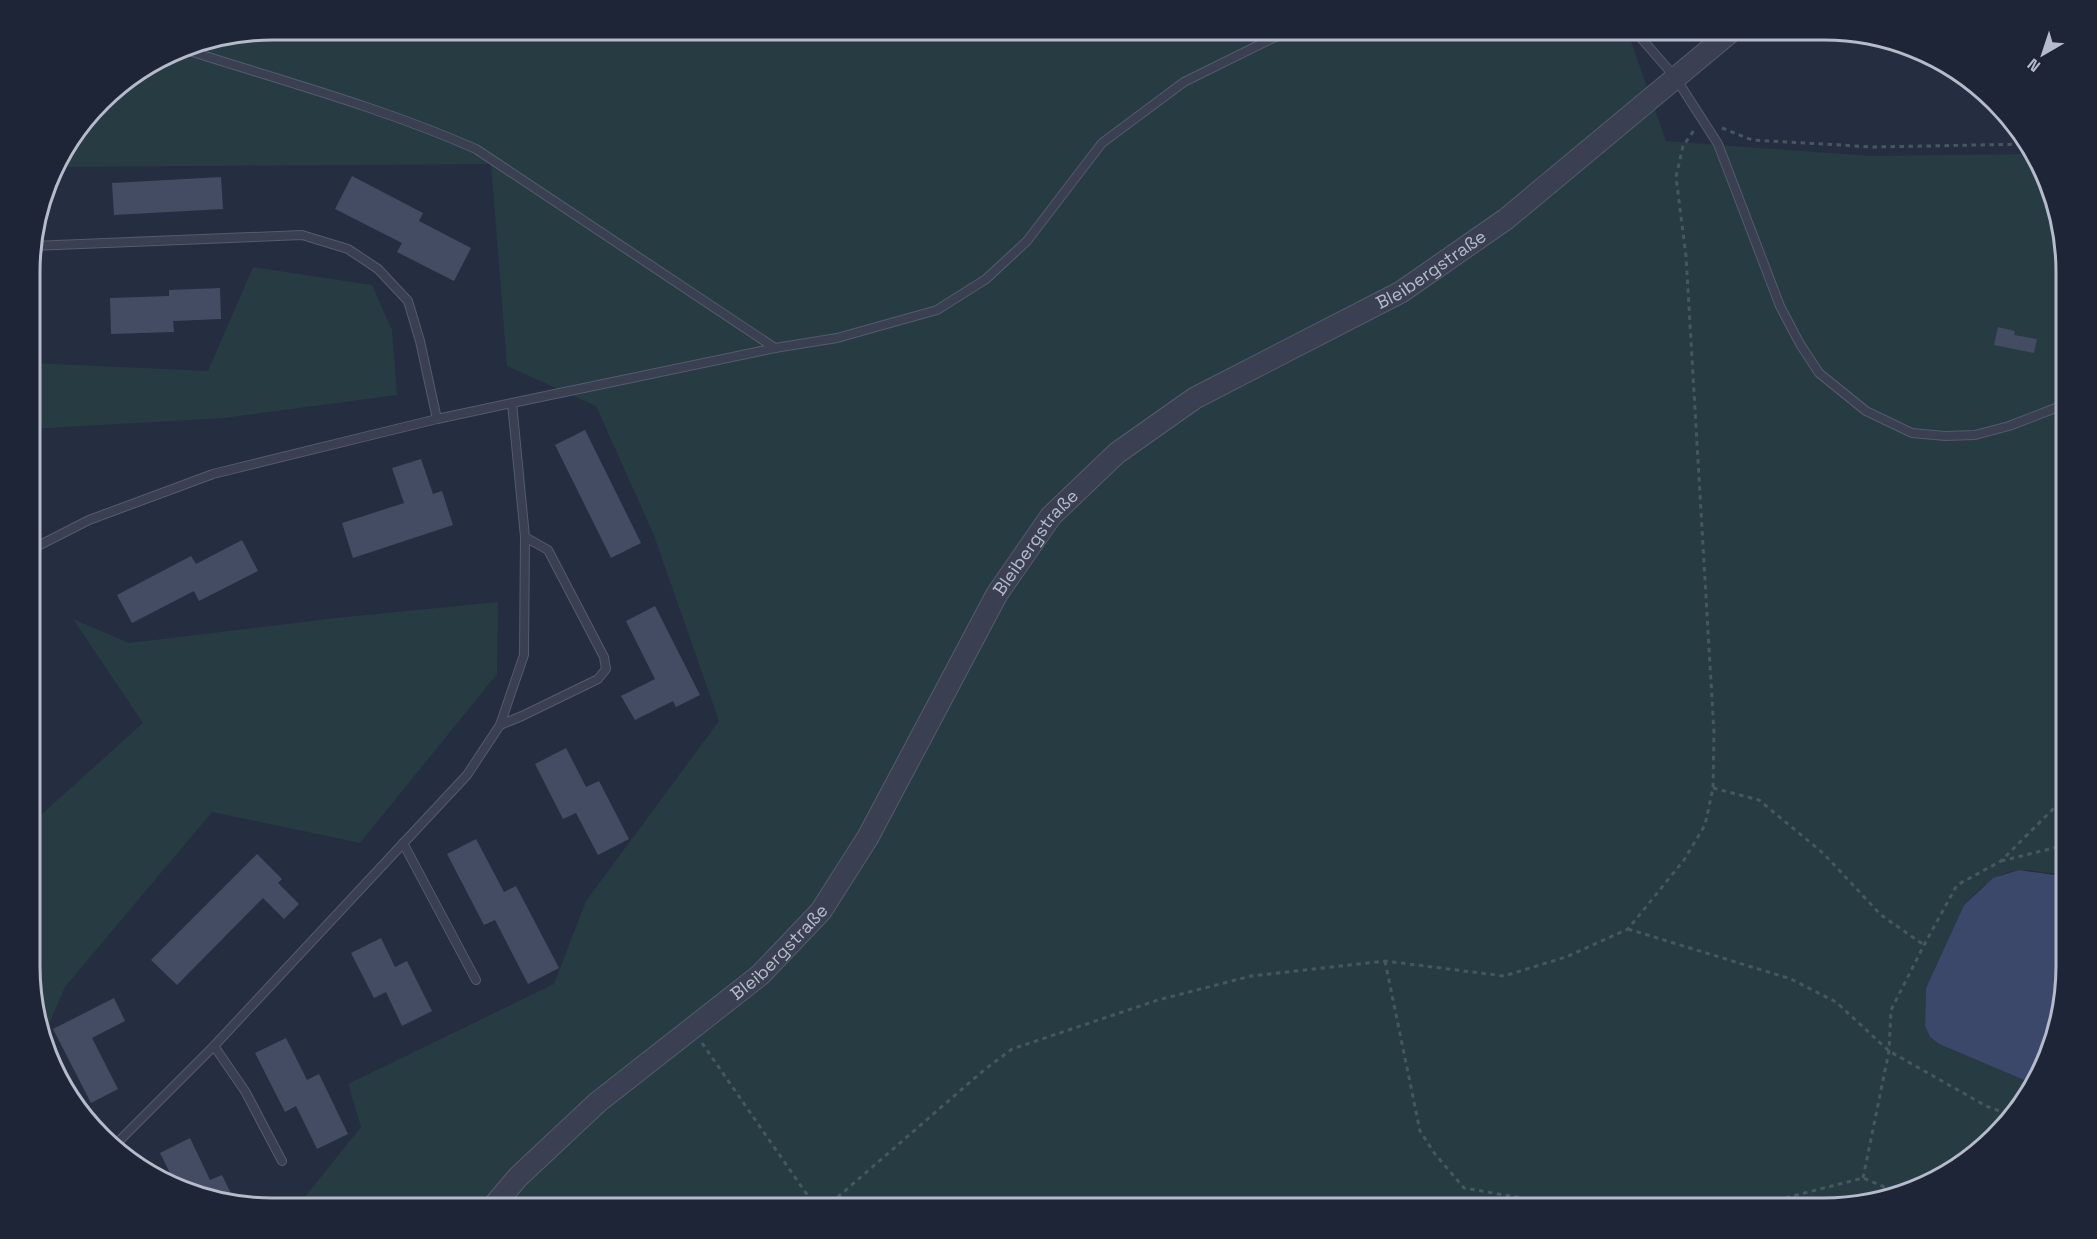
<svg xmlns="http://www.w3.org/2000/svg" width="2097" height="1239" font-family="'Space Grotesk',sans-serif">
  <rect width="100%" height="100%" fill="#252d41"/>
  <!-- green -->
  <g fill="#273b42">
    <path d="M272,30H1627L1666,141L1870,156L2034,154L2054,195L2066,256V871C2048,877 2037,869 2020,870C1996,872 1979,889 1964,905L1926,988L1925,1026L1930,1037L1939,1044L2035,1085L2034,1088L1996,1138L1946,1176L1840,1208L295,1209L361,1127L348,1084L554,984L586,901L719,721L653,533L596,406L507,366L491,164L55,167L112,90L180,48Z"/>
    <polygon points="253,267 372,285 392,330 397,395 223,418 32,429 32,363 208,371"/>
    <polygon points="498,602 497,674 360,843 212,812 65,987 45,1033 32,998 32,930 41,901 32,896 32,823 143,723 73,619 129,643 336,618"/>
  </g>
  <!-- water -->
  <polygon fill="#3b486a" points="2019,870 2054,875 2066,871 2066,982 2036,1085 1939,1044 1930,1037 1925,1026 1926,988 1964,905 1993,878"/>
  <!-- building -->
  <g fill="#444c63">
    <polygon points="352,176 423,213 419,221 471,248 454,281 397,252 402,243 335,209"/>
    <polygon points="221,177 223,209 114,215 112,183"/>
    <polygon points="220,288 221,319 173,321 174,332 111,334 110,298 169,296 169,290"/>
    <polygon points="1998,327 2015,331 2014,335 2037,339 2034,353 1994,345"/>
    <polygon points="585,430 641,543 611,558 555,445"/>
    <polygon points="421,459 433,494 442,491 453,525 353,558 342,523 404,503 392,468"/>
    <polygon points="242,540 258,571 199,601 194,591 132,623 117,595 191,556 196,564"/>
    <polygon points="655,606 700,695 676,707 673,701 635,720 621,696 655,679 626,621"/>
    <polygon points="566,748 586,787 599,781 629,839 598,855 576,813 563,819 535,764"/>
    <polygon points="476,839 504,892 516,886 559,968 528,984 495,920 484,925 447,854"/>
    <polygon points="257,854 282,879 278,883 299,904 284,919 263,898 177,985 151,960"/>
    <polygon points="381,938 395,967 407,961 432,1011 402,1026 386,992 374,998 351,953"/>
    <polygon points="114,998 125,1021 92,1038 118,1089 91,1103 53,1029"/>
    <polygon points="286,1038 307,1080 319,1074 348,1134 317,1149 296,1106 285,1112 255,1053"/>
    <polygon points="190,1138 210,1180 222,1175 236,1204 209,1201 177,1187 160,1153"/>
  </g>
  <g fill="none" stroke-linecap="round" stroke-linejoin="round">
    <defs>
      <g id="service">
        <polyline points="1634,30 1675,77 1718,144 1780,306 1800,344 1819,373 1866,411 1912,433 1945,436 1975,435 2009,426 2066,404"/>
        <path d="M180,48C279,80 381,107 476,149L775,348"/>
        <polyline points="32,246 302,235 348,249 378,269 408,301 420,341 437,419"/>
        <polyline points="512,403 775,348 837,338 937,310 986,279 1027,241 1102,143 1184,82 1273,38 1298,30"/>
        <polyline points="32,549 89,520 213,474 437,419 512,403 525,537 524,655 500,725 467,775 214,1046 116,1144"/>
        <polyline points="500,725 522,716 598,679 606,669 604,657 548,550 525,537"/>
        <polyline points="403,843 476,980"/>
        <polyline points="214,1046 245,1091 282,1161"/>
      </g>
      <g id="tertiary">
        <path id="s1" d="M491,1209L518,1177L598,1102L760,975L821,911L868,837L997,594L1051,516L1117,453L1195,398L1401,292L1506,219L1733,30"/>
      </g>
    </defs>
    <!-- service casing -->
    <use href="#service" stroke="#545b6b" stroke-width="10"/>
    <!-- tertiary casing -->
    <use href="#tertiary" stroke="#545b6b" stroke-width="23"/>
    <!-- path -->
    <g stroke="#46585f" stroke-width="3" stroke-dasharray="4.5 4.5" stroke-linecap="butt">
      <polyline points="1722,128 1752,140 1874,147 2029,144"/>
      <polyline points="2058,420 2066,459"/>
      <polyline points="1713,788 1759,800 1823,853 1881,915 1924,945"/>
      <polyline points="2001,861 2066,845"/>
      <polyline points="1628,929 1791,979 1836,1002 1889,1051 1986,1106 2013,1116"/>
      <polyline points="1385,961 1420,1131 1435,1154 1464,1188 1551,1203 1734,1209"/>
      <polyline points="702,1043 817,1209"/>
      <polyline points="1863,1178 1889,1051 1891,1010 1924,945 1957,885 2001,861 2059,803 2066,776"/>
      <polyline points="824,1209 984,1070 1012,1049 1158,1000 1251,976 1385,961 1504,976 1566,957 1628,929 1684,860 1705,825 1713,788 1714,733 1686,256 1676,177 1683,146 1695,129"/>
      <polyline points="1742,1209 1863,1178 1896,1192"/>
    </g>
    <!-- service -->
    <use href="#service" stroke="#3a4051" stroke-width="8"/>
    <!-- tertiary -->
    <use href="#tertiary" stroke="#3a4051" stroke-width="21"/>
  </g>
  <g text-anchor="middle" stroke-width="5" stroke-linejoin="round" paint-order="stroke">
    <!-- street labels -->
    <g font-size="18" fill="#b6bbcb" stroke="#1e2536">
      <text dy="6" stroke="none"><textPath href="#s1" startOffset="1359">Bleibergstraße</textPath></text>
      <text dy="6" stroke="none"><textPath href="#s1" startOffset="873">Bleibergstraße</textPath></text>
      <text dy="6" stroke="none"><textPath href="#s1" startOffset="387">Bleibergstraße</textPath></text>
    </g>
  </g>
  <!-- crop -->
  <path d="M0 0H2097V1239H0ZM272 40H1824A232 232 0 0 1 2056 272V966A232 232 0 0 1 1824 1198H272A232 232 0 0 1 40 966V272A232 232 0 0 1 272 40Z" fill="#1e2536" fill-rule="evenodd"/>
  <path fill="none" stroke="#b6bbcb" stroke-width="3" d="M272 40H1824A232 232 0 0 1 2056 272V966A232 232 0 0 1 1824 1198H272A232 232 0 0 1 40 966V272A232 232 0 0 1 272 40Z"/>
  <!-- north arrow -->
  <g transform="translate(2043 54) rotate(219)" stroke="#1e2536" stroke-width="4.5" paint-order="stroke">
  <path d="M0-4.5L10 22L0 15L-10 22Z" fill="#b6bbcb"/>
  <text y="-9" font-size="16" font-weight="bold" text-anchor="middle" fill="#b6bbcb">N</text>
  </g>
</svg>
